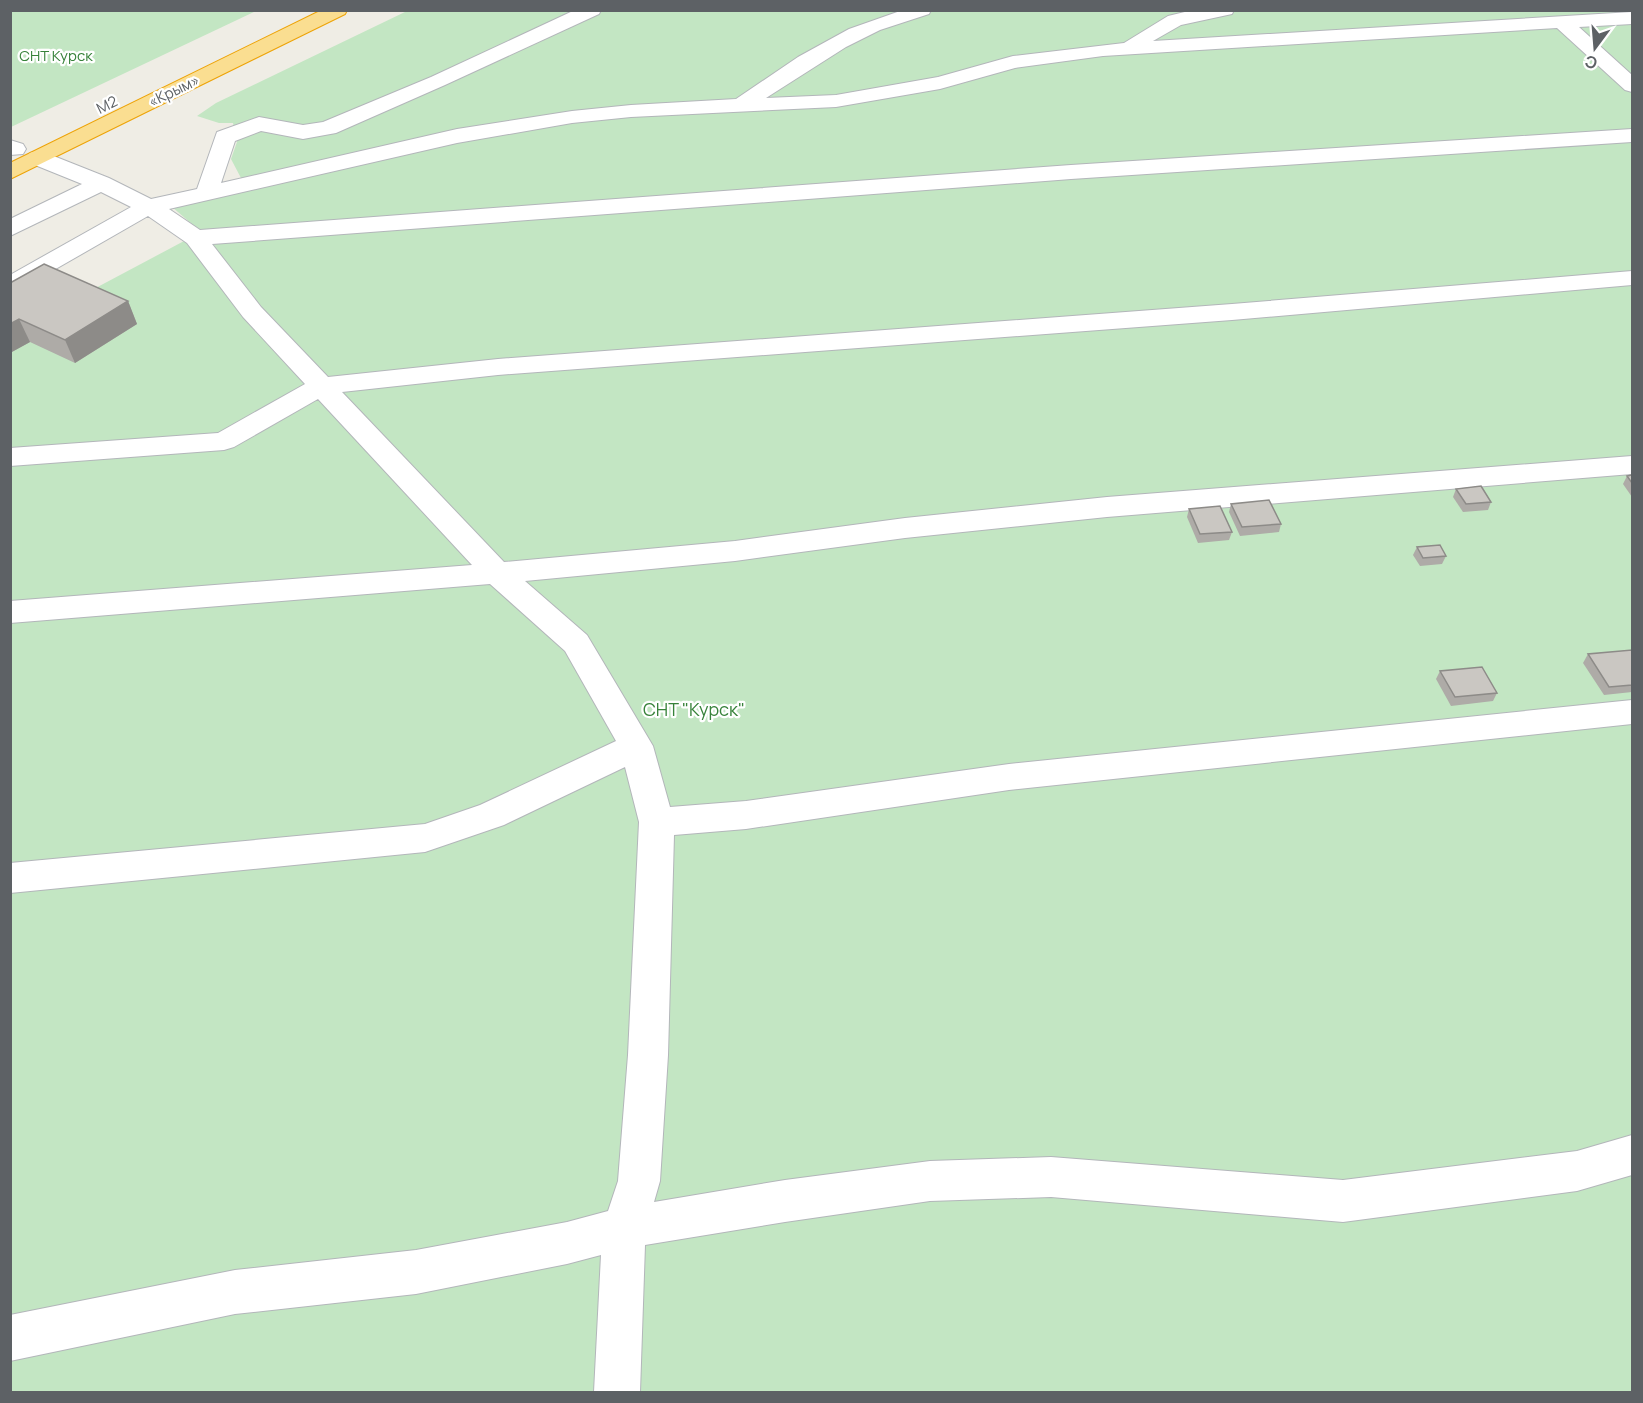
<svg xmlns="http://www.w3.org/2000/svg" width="1643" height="1403" font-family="Manrope,sans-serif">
  <rect width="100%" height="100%" fill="#efede5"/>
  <!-- green -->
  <g fill="#c3e6c3">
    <polygon points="11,10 256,10 256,11 11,127"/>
    <polygon points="407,11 1632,11 1632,1392 11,1392 11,333 201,232 171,206 241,188 241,178 231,159 237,142 233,123 219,123 197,116 216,103"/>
  </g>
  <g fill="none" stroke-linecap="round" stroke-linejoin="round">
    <defs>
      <g id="minor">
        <polygon points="575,10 601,10 599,14 445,85 336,133 303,139 261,131 235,141 221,183 457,129 572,111 631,105 736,99 798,57 849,29 903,10 931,10 929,14 880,30 846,47 766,98 836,95 938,77 1013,56 1124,43 1168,16 1193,10 1234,10 1232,14 1181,25 1153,41 1632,12 1632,24 1579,27 1632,75 1632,92 1625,90 1557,28 1103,56 1015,68 940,89 836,107 631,117 572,123 457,143 169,209 200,230 1071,165 1632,129 1632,142 1071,179 212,244 261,307 328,377 498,359 1232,304 1632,271 1632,285 1232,320 498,375 342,392 504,562 735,541 905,518 1107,497 1632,456 1632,474 1107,517 905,538 735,561 525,581 587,635 653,746 670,807 746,801 1009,764 1632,700 1632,724 1009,790 746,829 674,835 668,1055 660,1181 654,1202 785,1180 930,1161 1051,1157 1343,1180 1577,1151 1632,1135 1632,1175 1577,1191 1343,1222 1051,1197 930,1201 785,1222 645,1245 640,1392 594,1392 601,1255 567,1264 416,1294 235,1314 10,1361 10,1315 235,1270 416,1250 567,1222 608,1211 618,1181 628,1055 639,822 625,767 504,825 425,852 10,893 10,863 425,824 480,805 616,741 565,651 490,584 10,623 10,601 472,565 318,399 234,447 224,450 10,466 10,448 218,433 305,384 243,317 187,243 148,216 19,290 10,292 10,275 131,207 101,192 10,236 10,219 82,184 30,163 27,158 30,153 38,151 46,153 109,178 151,199 197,189 217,132 259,117 303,125 323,122 431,77"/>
        <polygon points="10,140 23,144 26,149 23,154 10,155"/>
      </g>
      <polygon id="highway" points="322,10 347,10 345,14 10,179 10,163"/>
    </defs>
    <!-- minor casing -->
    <use href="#minor" stroke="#b3b6ba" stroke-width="2"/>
    <!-- highway casing -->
    <use href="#highway" stroke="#eda307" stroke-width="2"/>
    <!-- minor -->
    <use href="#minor" fill="#fff" fill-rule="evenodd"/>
    <!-- highway -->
    <use href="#highway" fill="#fade91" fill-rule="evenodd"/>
  </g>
  <!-- wall -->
  <g fill="#aeaba7">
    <polygon points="10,283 128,301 137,324 75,363 30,342 10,353"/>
    <polygon points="1632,475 1632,497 1623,484 1627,476"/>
    <polygon points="1456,489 1491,502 1488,510 1463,512 1453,497"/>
    <polygon points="1231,504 1281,524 1279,532 1240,536 1229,512"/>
    <polygon points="1189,509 1232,532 1229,540 1198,543 1187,517"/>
    <polygon points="1417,547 1446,556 1442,564 1420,566 1413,555"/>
    <polygon points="1632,650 1632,692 1604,695 1583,663 1588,654"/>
    <polygon points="1440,671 1497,693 1493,701 1451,706 1436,679"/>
  </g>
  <!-- shaded-wall -->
  <g fill="#8d8b88">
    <polygon points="128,301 137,324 75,363 65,340"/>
    <polygon points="19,319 30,342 10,353 10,324"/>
  </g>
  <!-- building -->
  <g fill="#cac7c2" stroke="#8d8b88" stroke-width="1.5">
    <polygon points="44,264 128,301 65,340 19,319 10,324 10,283"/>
    <polygon points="1632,475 1632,483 1627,476"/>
    <polygon points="1481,486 1491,502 1466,504 1456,489"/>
    <polygon points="1269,500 1281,524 1242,527 1231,504"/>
    <polygon points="1220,506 1232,532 1200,534 1189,509"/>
    <polygon points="1440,545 1446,556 1423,558 1417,547"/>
    <polygon points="1632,650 1632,685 1609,687 1588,654"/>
    <polygon points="1482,667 1497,693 1455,697 1440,671"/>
  </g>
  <g text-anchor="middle" stroke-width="4.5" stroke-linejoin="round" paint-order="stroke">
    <!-- far-park labels -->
    <g font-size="15" fill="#37823a" stroke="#fff">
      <text x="56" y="61">СНТ Курск</text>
    </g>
    <!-- far-street labels -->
    <g font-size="15" fill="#5d6165" stroke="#fff">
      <text transform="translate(174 91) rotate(-26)" y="5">«Крым»</text>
      <text transform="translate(107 105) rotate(-26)" y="5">М2</text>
    </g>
    <!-- park labels -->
    <g font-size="18" fill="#37823a" stroke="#fff">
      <text x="694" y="716">СНТ "Курск"</text>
    </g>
  </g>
  <!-- border -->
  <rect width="1643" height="1403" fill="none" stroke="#5d6165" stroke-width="24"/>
  <!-- north arrow -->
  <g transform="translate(1595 48) rotate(196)" stroke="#ffffff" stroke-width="4.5" paint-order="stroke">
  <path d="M0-4.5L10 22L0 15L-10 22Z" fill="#5d6165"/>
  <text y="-9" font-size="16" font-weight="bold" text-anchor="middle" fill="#5d6165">С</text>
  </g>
</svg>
